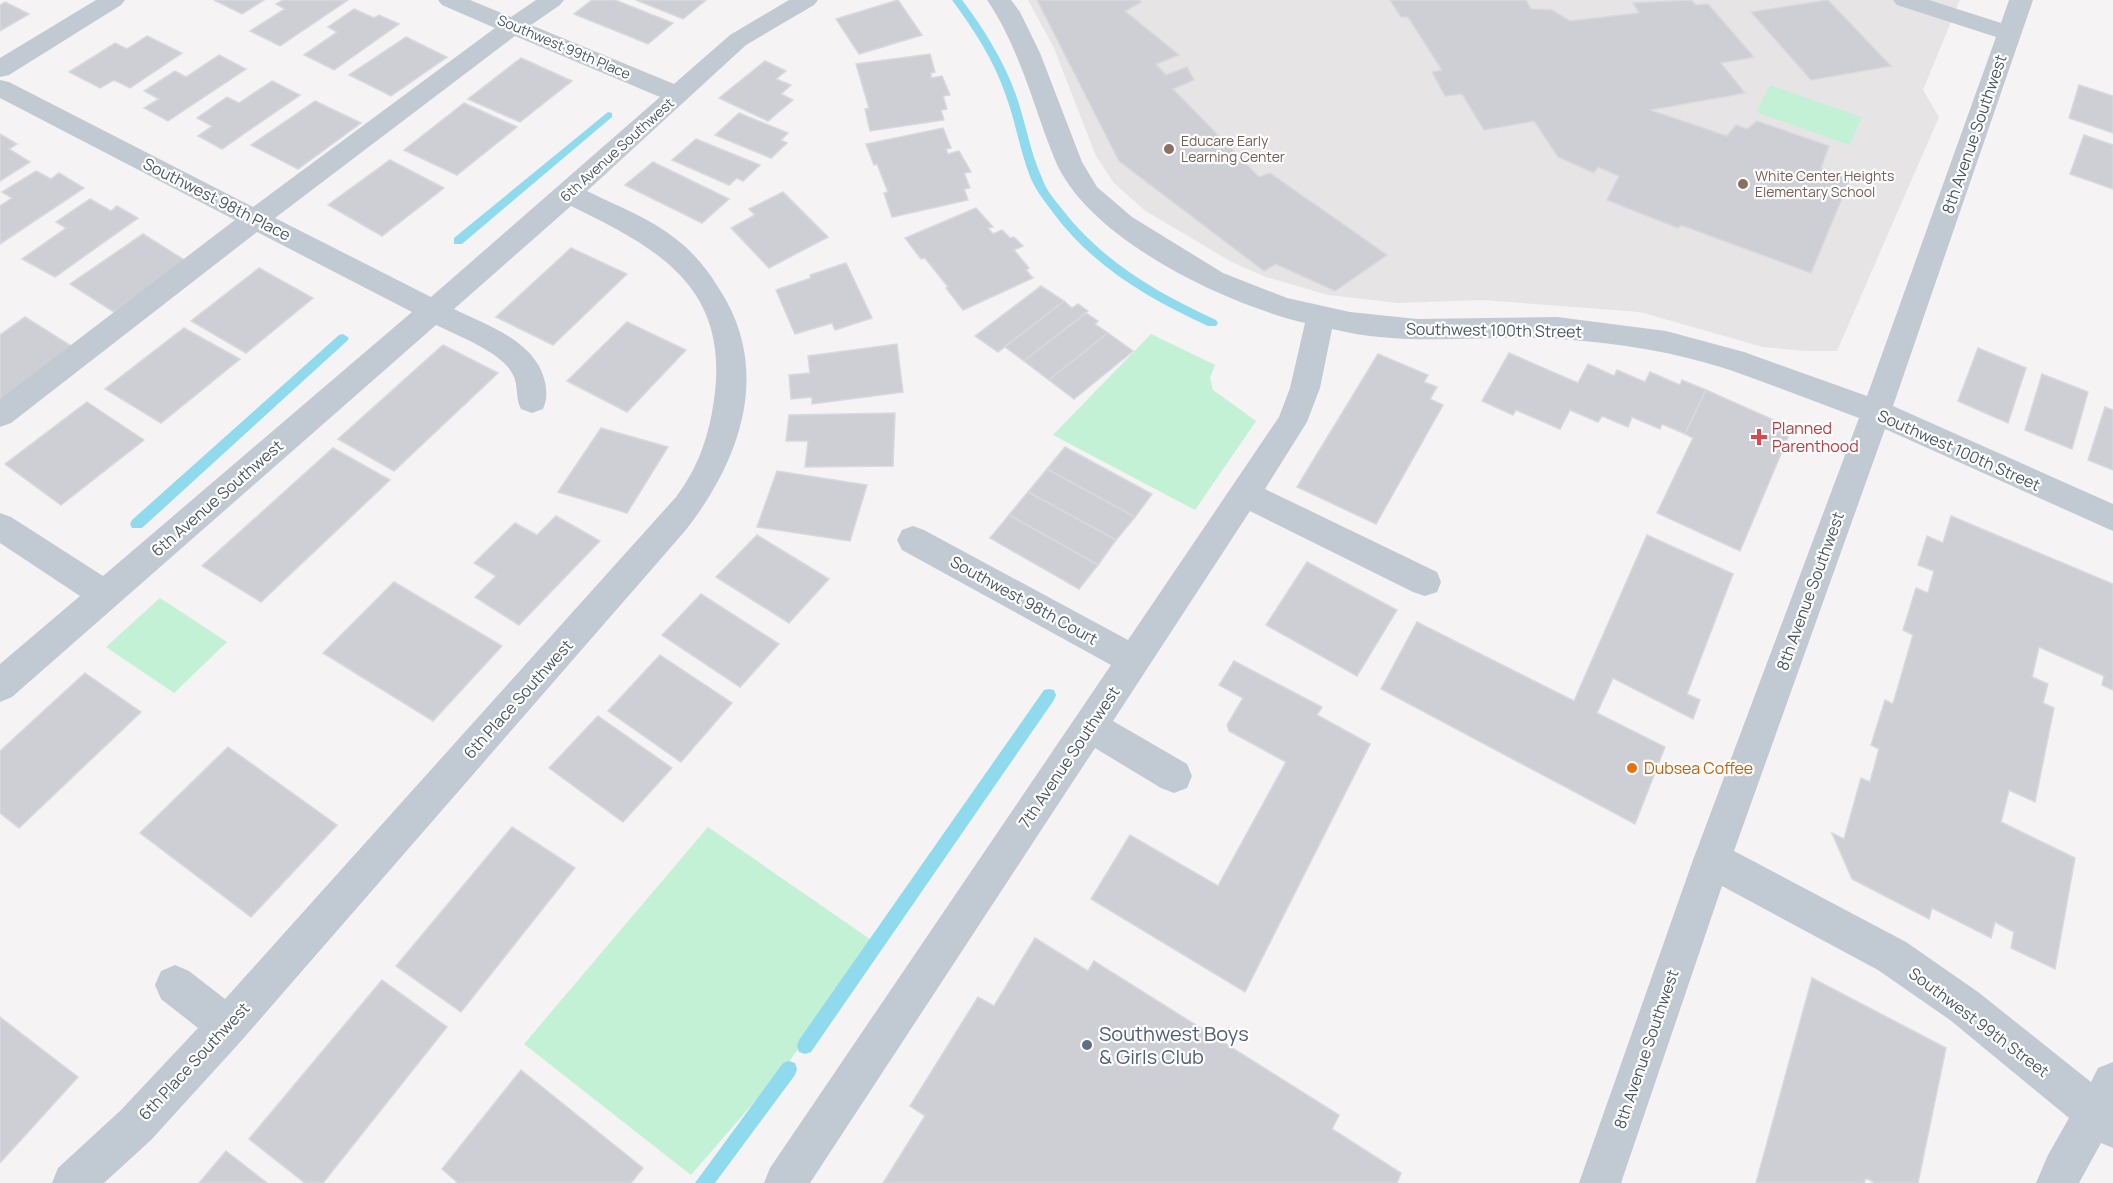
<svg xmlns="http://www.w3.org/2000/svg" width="2113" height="1183" font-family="Manrope,sans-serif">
  <rect width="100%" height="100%" fill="#f5f3f3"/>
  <!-- education -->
  <polygon fill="#e6e4e5" points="1028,0 1960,0 1923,90 1939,117 1837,351 1805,351 1763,347 1640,312 1482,300 1398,303 1328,295 1263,276 1230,261 1144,210 1114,183 1096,156 1054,48"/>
  <!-- green -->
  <g fill="#c3f1d5">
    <polygon points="1770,85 1862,117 1849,145 1756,112"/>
    <polygon points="1151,334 1215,365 1210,378 1213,390 1256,421 1195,510 1053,435"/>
    <polygon points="160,598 227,642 174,693 106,647"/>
    <polygon points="708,827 877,944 787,1064 691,1175 524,1044"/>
  </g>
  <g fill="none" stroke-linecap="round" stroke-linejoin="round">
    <!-- stream -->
    <g fill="#90daee" fill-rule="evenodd">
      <path d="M952,0H962C984,29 1004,61 1016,95C1026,123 1030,152 1042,178C1046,190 1054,199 1062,209C1102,261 1157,293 1216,320L1218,323L1216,326H1208C1149,299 1094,267 1054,214C1046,203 1037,192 1031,179C1020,152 1016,123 1006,96C994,60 974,30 952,0Z"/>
      <polygon points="608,112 612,113 612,117 462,244 454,244 454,238"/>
      <polygon points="343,334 349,338 347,341 142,528 132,528 130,524 132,520 339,335"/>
      <polygon points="1049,689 1054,690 1056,695 1054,700 811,1052 805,1054 799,1052 797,1046 799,1040 1044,690"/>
      <polygon points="789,1061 795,1063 797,1069 795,1075 715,1183 695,1183 783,1063"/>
    </g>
  </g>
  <!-- building -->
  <g fill="#cdcfd5" stroke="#d7d9de" stroke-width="1.5">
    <polygon points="214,0 264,0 242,14"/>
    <polygon points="283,0 348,0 280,46 250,31 285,9 276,4"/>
    <polygon points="592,0 615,0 673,23 648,44 574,14"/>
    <polygon points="636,0 706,0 683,19"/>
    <polygon points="898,0 922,35 859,54 836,19"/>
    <polygon points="1037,0 1139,0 1141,2 1125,11 1179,55 1156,64 1166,75 1187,67 1194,80 1173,89 1259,177 1270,173 1387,255 1335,291 1276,264 1264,271 1119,161"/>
    <polygon points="1390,0 1526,0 1531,9 1552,10 1570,21 1639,13 1633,3 1691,0 1696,5 1708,4 1754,57 1721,63 1745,93 1650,110 1727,136 1736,125 1747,129 1757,121 1829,146 1821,168 1850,179 1811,273 1681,225 1678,228 1607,200 1619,176 1598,167 1594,173 1558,157 1534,121 1484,130 1462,94 1445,96 1432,72 1442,70 1408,17 1401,17"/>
    <polygon points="1828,0 1891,66 1811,80 1751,12"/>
    <polygon points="5,2 29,14 0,31 0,5"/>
    <polygon points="354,9 374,18 379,15 399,24 334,70 304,55 337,32 328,27"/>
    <polygon points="147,36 182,53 130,88 114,80 100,88 69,72 115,43 127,49"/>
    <polygon points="406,37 447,57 391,96 349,75"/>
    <polygon points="930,54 935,72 931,73 931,78 942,76 950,95 943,96 947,109 941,110 944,120 870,131 865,109 869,108 856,64"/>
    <polygon points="219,55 246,69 168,121 144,108 159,99 144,91 175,71 186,77"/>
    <polygon points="521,58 572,81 520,122 468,99"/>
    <polygon points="765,61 786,71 776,79 791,85 781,94 793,100 768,121 719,98"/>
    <polygon points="272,81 300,95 222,149 198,136 212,126 197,118 227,97 239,103"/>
    <polygon points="2079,85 2113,96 2113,133 2069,118"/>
    <polygon points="315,101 361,123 298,169 251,145"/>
    <polygon points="464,103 517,127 457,175 404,150"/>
    <polygon points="739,113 788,133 781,140 787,143 771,158 715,135"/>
    <polygon points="943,128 951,148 946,149 948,154 959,151 971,172 964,173 970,188 964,189 968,200 892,217 884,193 888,192 877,164 874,165 866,144"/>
    <polygon points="0,134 17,144 9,149 30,162 0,181"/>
    <polygon points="2084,135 2113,145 2113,189 2070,174"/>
    <polygon points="696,139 760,165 743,181 737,178 729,185 672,160"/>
    <polygon points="390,160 444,188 382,236 328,205"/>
    <polygon points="653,162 729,199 702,223 625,185"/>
    <polygon points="36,171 51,179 59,173 84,188 0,244 0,206 12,198 2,192"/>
    <polygon points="783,192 828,237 769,268 731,228 755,215 749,209"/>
    <polygon points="90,199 111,211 117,206 138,218 55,277 22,259 66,228 56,222"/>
    <polygon points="976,208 993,227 988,228 993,234 1002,230 1010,238 1014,237 1023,246 1014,250 1029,268 1026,270 1033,278 963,310 946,288 948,287 925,258 921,259 905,238"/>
    <polygon points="143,234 186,261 114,312 70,284"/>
    <polygon points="571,248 627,274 553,345 496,317"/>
    <polygon points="846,263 872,318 835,330 832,323 795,334 776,290 811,278 810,275"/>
    <polygon points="259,268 313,298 246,353 191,321"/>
    <polygon points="1041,286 1064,301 998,352 975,336"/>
    <polygon points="1064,301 1072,308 1078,304 1088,311 1024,361 1005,347"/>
    <polygon points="1086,313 1098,321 1095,324 1108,333 1049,380 1024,361"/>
    <polygon points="25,317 73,347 0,401 0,335"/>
    <polygon points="627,322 686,350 627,412 567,381"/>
    <polygon points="184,328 240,359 161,423 105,389"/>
    <polygon points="1108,333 1133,351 1074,399 1049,380"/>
    <polygon points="897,344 903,392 812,404 812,397 791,399 789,375 810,373 808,356"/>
    <polygon points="443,345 498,373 394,471 338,439"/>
    <polygon points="1978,348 2026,368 2008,423 1958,401"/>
    <polygon points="1509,353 1578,383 1588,364 1614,376 1617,370 1645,382 1650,372 1680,385 1682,380 1706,390 1685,434 1662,424 1660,429 1632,417 1628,427 1602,416 1598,422 1570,410 1560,429 1516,410 1513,415 1482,401"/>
    <polygon points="1378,354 1428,375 1424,382 1437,387 1430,399 1443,405 1376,524 1297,487"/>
    <polygon points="2042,374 2088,392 2072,449 2025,430"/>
    <polygon points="1706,390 1792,428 1740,551 1657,513 1693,438 1685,434"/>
    <polygon points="87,402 144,440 61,505 5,464"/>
    <polygon points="2105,407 2113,410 2113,470 2088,460"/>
    <polygon points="895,413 893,466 805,467 808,441 786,441 789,415"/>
    <polygon points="601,428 668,447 627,513 558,492"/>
    <polygon points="1065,447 1152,494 1135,517 1047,469"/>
    <polygon points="333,448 390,480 261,602 202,566"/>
    <polygon points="1047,469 1135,517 1116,540 1028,492"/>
    <polygon points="777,471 867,485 850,541 757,527"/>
    <polygon points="1028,492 1116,540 1098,565 1009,515"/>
    <polygon points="1009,515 1098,565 1079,589 990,538"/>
    <polygon points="556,516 600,541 519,625 475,597 496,576 474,563 515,523 537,535"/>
    <polygon points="1951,516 2113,584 2113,690 2102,685 2104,676 2039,647 2032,677 2048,684 2043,703 2054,708 2035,802 2009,790 2001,822 2075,858 2055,969 2011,948 2014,932 1995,922 1991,938 1932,908 1929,919 1852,879 1832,833 1844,839 1861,778 1870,782 1879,749 1871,745 1885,700 1893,704 1913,635 1903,630 1916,588 1928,593 1934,571 1918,565 1927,536 1943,543"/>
    <polygon points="757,535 829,579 789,623 716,577"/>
    <polygon points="1647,535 1733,574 1687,694 1700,700 1693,719 1613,678 1597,713 1665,747 1635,824 1381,689 1417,622 1574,701"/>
    <polygon points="1307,562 1397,610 1357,676 1266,625"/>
    <polygon points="394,582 502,646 433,721 323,653"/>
    <polygon points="701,594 779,644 740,687 662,635"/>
    <polygon points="660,655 732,703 681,762 608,711"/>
    <polygon points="1234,661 1322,707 1317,715 1370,744 1245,992 1091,899 1130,835 1218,886 1286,762 1229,731 1227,725 1243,698 1219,685"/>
    <polygon points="85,673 141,712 19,828 0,813 0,751"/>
    <polygon points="598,716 672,768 623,822 549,768"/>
    <polygon points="228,747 337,825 251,917 140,833"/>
    <polygon points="512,827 575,868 461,1012 396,966"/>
    <polygon points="1035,938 1088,971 1094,961 1339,1115 1332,1129 1401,1173 1397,1183 883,1183 925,1116 910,1106 978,997 994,1006"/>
    <polygon points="1812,978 1946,1048 1918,1183 1875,1183 1866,1178 1864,1183 1756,1183"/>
    <polygon points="382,980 447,1027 323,1183 305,1183 249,1139"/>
    <polygon points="0,1017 78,1077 0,1163"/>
    <polygon points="521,1070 643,1168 631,1183 458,1183 442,1169"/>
    <polygon points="226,1151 267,1183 199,1183"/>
  </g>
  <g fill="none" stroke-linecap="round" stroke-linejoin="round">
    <!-- minor -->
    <g fill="#c1cad2" fill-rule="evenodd">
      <polygon points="96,0 125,0 121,5 9,75 0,77 0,58"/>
      <path d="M438,0H470L511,17L536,0H564L560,5L531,25L674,84L730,35L789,0H818L814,5L746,45L587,191C617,206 650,218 676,239C693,252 707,269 718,287C773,369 741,460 685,531L242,1040L151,1140L104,1183H52L58,1168L121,1110L198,1028L161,999L155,985L161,971L175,965L189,971L225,999L676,497C698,468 709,436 714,400C730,288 660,249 571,206L454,309C488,326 536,341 545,382C547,393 547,400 543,409L532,413L521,409C515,398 519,384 512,373C501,352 456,335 436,325L12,697L0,702V664L80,596L0,543V513L11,517L103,576L412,312L257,232L11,423L0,427V399L235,220L0,98V80L9,82L253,207L495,28L442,5ZM515,36L660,97L431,297L275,218Z"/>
      <path d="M987,0H1011L1020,12L1040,53L1082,162L1097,187L1132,217L1223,273L1287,298L1350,312L1417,319L1557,317L1666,331L1744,352L1867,396L1996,37L1897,5L1893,0H1929L2001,23L2009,0H2033L1893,406L2113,504V531L1885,429L1734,851L1906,942L1978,992L2091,1082L2098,1068L2113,1062V1148L2101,1143L2079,1183H2036L2048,1155L2069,1118L1950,1020L1878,970L1722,886L1621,1183H1579L1693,860L1859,418C1816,402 1773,385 1730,370C1676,352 1617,343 1560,339C1483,334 1409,348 1332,329L1320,388L1307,422L1265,489L1437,572L1441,582L1437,592L1425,596L1413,592L1250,511L1113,721L1187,764L1192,776L1187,788L1174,793L1161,788L1095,748L810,1183H764L770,1168L1111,665L902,550L897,540L902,530L913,526L924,530L1128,640L1279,417L1290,388L1305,323C1225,304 1088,239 1055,160C1033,106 1020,48 987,0Z"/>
    </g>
  </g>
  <!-- markers -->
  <g fill="#8d6e63" stroke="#fff" stroke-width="2">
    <circle cx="1169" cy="149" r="6"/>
    <circle cx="1743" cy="184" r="6"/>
  </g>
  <path fill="#e0444e" stroke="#fff" stroke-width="2" d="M1756 428h6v6h6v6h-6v6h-6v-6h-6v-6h6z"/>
  <circle fill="#e8710a" stroke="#fff" stroke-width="2" cx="1632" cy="768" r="6"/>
  <circle fill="#5c6f8a" stroke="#fff" stroke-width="2" cx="1087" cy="1045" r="6"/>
  <g text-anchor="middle" stroke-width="4.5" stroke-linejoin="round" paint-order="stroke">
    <!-- far-street labels -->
    <g font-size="14" fill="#4a5661" stroke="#fff">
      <text transform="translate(564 47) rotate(23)" y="5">Southwest 99th Place</text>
      <text transform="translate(617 150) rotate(-42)" y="5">6th Avenue Southwest</text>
    </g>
    <!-- far-education labels -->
    <g font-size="14" fill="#785e54" stroke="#fff" text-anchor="start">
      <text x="1181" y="146">Educare Early<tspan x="1181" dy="16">Learning Center</tspan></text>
      <text x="1755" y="181">White Center Heights<tspan x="1755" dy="16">Elementary School</tspan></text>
    </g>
    <!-- street labels -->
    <g font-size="16" fill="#4a5661" stroke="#fff">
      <text transform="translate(1974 134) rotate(-71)" y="6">8th Avenue Southwest</text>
      <text transform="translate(217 199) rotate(27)" y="6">Southwest 98th Place</text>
      <text transform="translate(1494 330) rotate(1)" y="6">Southwest 100th Street</text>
      <text transform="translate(1959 450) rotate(24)" y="6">Southwest 100th Street</text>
      <text transform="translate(217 498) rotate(-41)" y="6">6th Avenue Southwest</text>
      <text transform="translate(1810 591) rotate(-70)" y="6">8th Avenue Southwest</text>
      <text transform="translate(1024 600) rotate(29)" y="6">Southwest 98th Court</text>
      <text transform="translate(518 699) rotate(-48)" y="6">6th Place Southwest</text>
      <text transform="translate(1069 757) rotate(-56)" y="6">7th Avenue Southwest</text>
      <text transform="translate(1979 1022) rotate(37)" y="6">Southwest 99th Street</text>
      <text transform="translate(1646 1049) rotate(-71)" y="6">8th Avenue Southwest</text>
      <text transform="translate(194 1061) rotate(-47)" y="6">6th Place Southwest</text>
    </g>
    <!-- health labels -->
    <g font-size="16" fill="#be3a42" stroke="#fff" text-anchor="start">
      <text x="1772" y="434">Planned<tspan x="1772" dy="18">Parenthood</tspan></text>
    </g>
    <!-- food labels -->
    <g font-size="16" fill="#c56008" stroke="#fff" text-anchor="start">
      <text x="1644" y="774">Dubsea Coffee</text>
    </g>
    <!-- near-service labels -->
    <g font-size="20" fill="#4e5e75" stroke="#fff" text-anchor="start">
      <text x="1099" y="1041">Southwest Boys<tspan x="1099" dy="23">&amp; Girls Club</tspan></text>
    </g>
  </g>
</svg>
